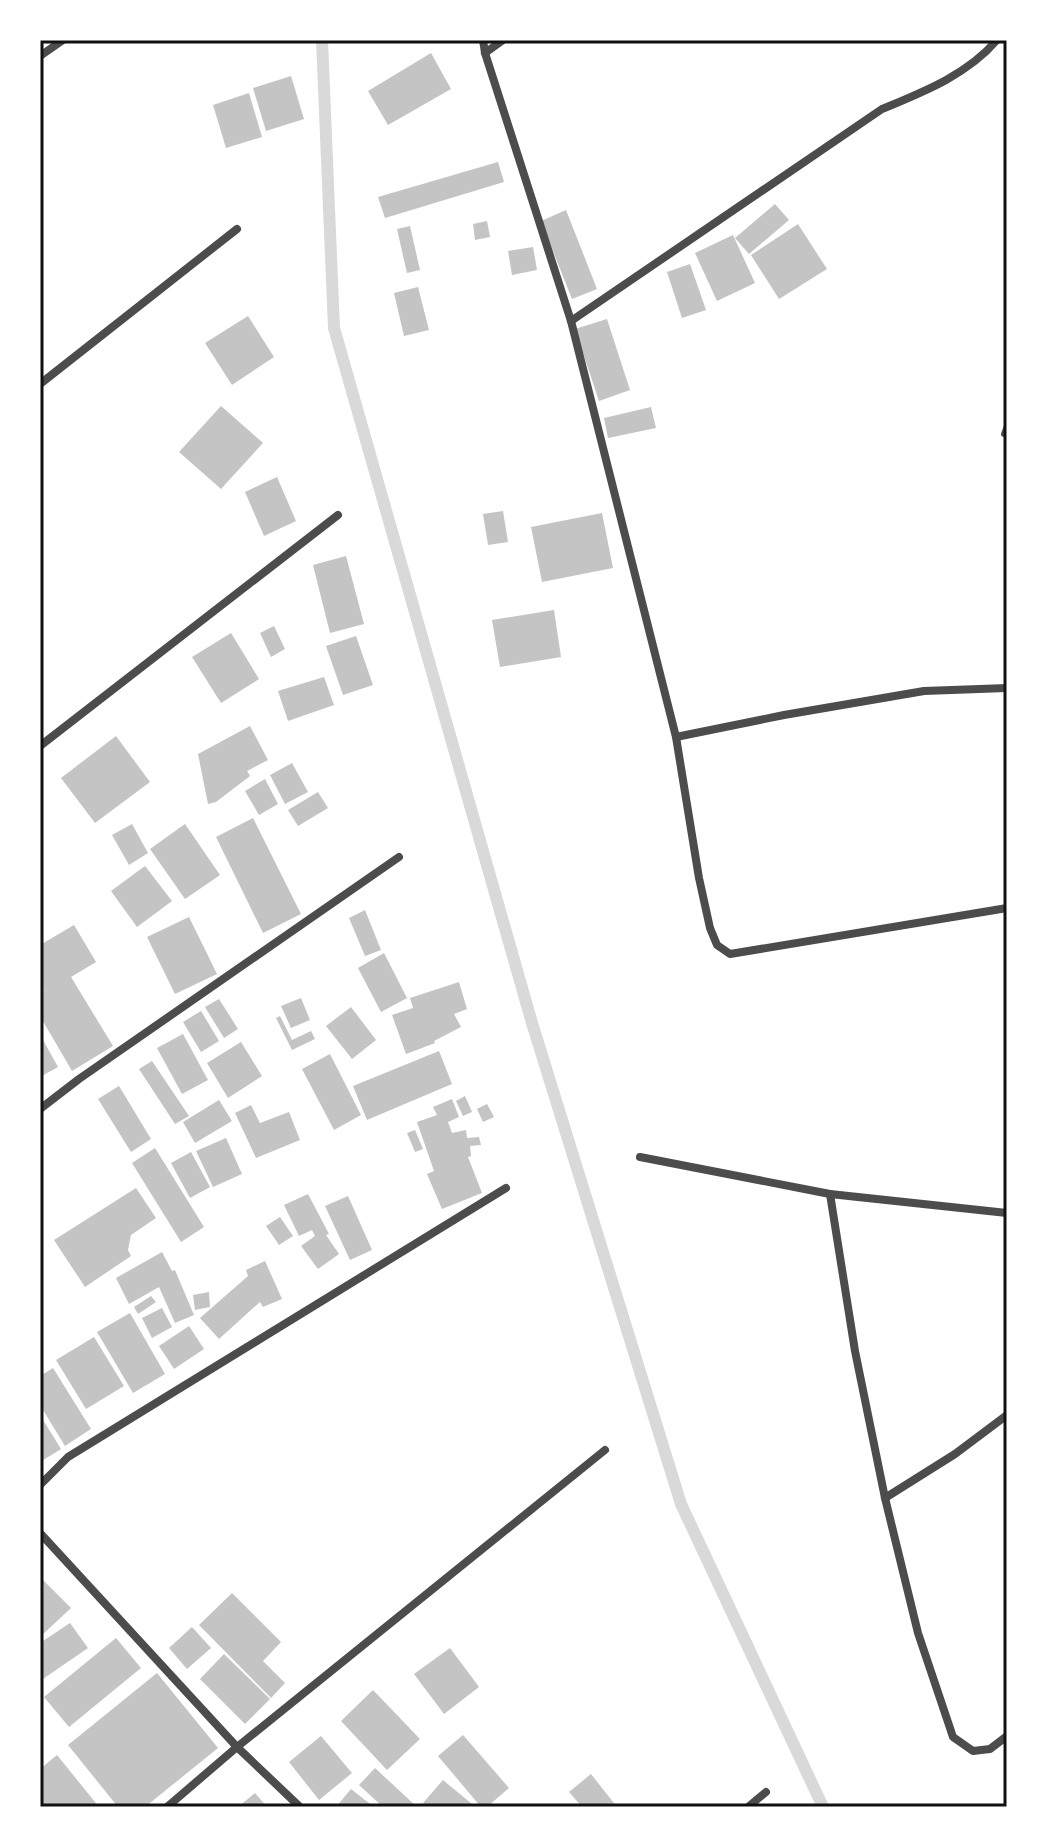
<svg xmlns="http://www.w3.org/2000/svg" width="1047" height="1847" font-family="'DM Sans',sans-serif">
  <rect width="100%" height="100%" fill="#fff"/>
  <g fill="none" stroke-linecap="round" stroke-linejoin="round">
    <!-- stream -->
    <polyline stroke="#d9d9d9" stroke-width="12" points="322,40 334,328 532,1023 681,1504 823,1807"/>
  </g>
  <!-- building -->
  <g fill="#c4c4c4">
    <polygon points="431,53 451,89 388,125 368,91"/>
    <polygon points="291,76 304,119 266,131 253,88"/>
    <polygon points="249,93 262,137 226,148 213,105"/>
    <polygon points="498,162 504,182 385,218 378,197"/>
    <polygon points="775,204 789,220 749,254 735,238"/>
    <polygon points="566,210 597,289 572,299 541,221"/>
    <polygon points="487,221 490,237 475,240 473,224"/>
    <polygon points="798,224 827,269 779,299 751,255"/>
    <polygon points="410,226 420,270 407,273 397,229"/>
    <polygon points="733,235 755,283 717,301 695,253"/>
    <polygon points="533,247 537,270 512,275 508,251"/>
    <polygon points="690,264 706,310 682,318 667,272"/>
    <polygon points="418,287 429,330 404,336 394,293"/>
    <polygon points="248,316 274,357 232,385 205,343"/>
    <polygon points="607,319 630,390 599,401 575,329"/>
    <polygon points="221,406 263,443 221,489 179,452"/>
    <polygon points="651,407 656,428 608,438 604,418"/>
    <polygon points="277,477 296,521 264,536 245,492"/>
    <polygon points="503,511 508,542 488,545 483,514"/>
    <polygon points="602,513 613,568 542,582 531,527"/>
    <polygon points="346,556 364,624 330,633 313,565"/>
    <polygon points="554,610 561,657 500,667 492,620"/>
    <polygon points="274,626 285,649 271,657 260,633"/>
    <polygon points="231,633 259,679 221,703 192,657"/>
    <polygon points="356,636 373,685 343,695 326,646"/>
    <polygon points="324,677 334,705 288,721 278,691"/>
    <polygon points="250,726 268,760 247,771 250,776 216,802 208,804 198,754"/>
    <polygon points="116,736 150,782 95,823 61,778"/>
    <polygon points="292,763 308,792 285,804 270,775"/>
    <polygon points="265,779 278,804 259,815 245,791"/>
    <polygon points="318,792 328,808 298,826 288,810"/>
    <polygon points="253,818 301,914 263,933 216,837"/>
    <polygon points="132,824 148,853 129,865 112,835"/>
    <polygon points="185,824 220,875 185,899 150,849"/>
    <polygon points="145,866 172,901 137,927 111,891"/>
    <polygon points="365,910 381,950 365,956 349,918"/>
    <polygon points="189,917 217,974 175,994 147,937"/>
    <polygon points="74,925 96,962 71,977 113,1046 72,1071 40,1016 40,992 44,990 40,983 40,945"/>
    <polygon points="384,953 407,998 381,1012 358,968"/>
    <polygon points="459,982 467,1009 454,1014 461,1027 434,1041 435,1043 406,1054 392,1015 413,1008 410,998"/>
    <polygon points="301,998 310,1020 291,1028 281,1006"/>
    <polygon points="219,999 238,1029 224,1038 205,1007"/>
    <polygon points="351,1007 376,1040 352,1059 326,1026"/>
    <polygon points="201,1011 219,1041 201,1052 183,1022"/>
    <polygon points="280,1016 292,1040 311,1031 315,1039 292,1050 276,1018"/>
    <polygon points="183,1034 208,1080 182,1094 157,1048"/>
    <polygon points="43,1040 58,1067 40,1077 40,1042"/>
    <polygon points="241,1042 262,1076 228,1098 207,1063"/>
    <polygon points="439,1051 452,1084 367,1120 353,1086"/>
    <polygon points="330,1054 361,1115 334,1130 302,1069"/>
    <polygon points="152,1061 189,1116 175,1124 139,1069"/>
    <polygon points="119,1086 151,1139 131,1152 98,1099"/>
    <polygon points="465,1096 472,1112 463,1116 456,1101"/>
    <polygon points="452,1099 459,1117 448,1122 452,1133 466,1130 467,1138 479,1137 481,1145 470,1146 471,1156 468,1157 482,1193 442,1209 427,1174 434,1171 417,1122 437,1115 433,1107"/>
    <polygon points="219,1100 232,1121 195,1143 183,1122"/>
    <polygon points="487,1104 494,1117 483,1122 477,1109"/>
    <polygon points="251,1105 260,1123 289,1112 300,1140 256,1158 235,1113"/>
    <polygon points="415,1130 423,1149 415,1152 407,1133"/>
    <polygon points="226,1138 242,1174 213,1187 196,1151"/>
    <polygon points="155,1148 204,1227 181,1242 132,1163"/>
    <polygon points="191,1152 210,1187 190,1198 171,1163"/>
    <polygon points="136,1188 156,1218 131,1235 128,1250 131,1256 85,1287 54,1240"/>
    <polygon points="308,1194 329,1234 326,1235 339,1254 318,1269 301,1246 315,1236 312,1230 299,1236 284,1205"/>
    <polygon points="348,1196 372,1250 350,1260 325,1206"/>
    <polygon points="280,1217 293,1236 279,1245 266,1226"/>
    <polygon points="162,1252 172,1271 175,1270 194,1315 175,1323 159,1287 129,1304 116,1278"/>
    <polygon points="265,1261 282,1299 263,1307 260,1302 219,1339 200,1318 248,1276 246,1270"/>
    <polygon points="209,1292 210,1307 195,1310 193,1295"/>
    <polygon points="151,1296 156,1302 138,1314 134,1307"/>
    <polygon points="162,1308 172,1327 152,1338 142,1318"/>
    <polygon points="130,1313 165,1374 133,1393 97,1332"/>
    <polygon points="189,1326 204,1349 174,1369 159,1346"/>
    <polygon points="94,1337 124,1386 86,1409 56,1360"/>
    <polygon points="53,1368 91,1429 65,1446 40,1405 40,1376"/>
    <polygon points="40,1415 61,1449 40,1462"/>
    <polygon points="40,1577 71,1608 40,1637"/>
    <polygon points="232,1593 281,1642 263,1661 285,1683 271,1698 199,1625"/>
    <polygon points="70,1623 88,1648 40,1681 40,1643"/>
    <polygon points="192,1627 211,1648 187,1669 169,1648"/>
    <polygon points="116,1638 141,1668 69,1727 44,1697"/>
    <polygon points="450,1648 479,1687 444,1714 414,1674"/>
    <polygon points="224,1654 270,1699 245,1724 200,1679"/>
    <polygon points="157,1673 218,1748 145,1807 118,1807 68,1745"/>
    <polygon points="373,1690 420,1739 387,1770 341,1721"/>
    <polygon points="463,1735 509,1788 487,1807 481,1807 438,1756"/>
    <polygon points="321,1736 352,1773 319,1800 289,1762"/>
    <polygon points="57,1755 99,1807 40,1807 40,1769"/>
    <polygon points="375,1768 417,1807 383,1807 359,1785"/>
    <polygon points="591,1774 617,1807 582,1807 569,1792"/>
    <polygon points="443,1780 472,1804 469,1807 428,1807 423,1803"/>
    <polygon points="351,1789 374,1807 336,1807"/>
    <polygon points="255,1793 267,1807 238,1807"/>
  </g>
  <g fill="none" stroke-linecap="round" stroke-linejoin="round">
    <!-- service -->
    <polyline stroke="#4c4c4c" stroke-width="6" points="1004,434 1007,426"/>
    <!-- minor -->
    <g stroke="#4c4c4c" stroke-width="8">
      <polyline points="483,40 485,53 571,321 676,737 699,878 710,928 717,945 730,954 1007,908"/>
      <polyline points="485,53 503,40"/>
      <polyline points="40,56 63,40"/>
      <path d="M571,321L882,109C923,92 967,75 997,40"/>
      <polyline points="40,384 237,229"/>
      <polyline points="676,737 784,715 924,691 1007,688"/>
      <polyline points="40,746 338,515"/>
      <polyline points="40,1109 79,1079 399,857"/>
      <polyline points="640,1157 830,1194 1007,1213"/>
      <polyline points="830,1194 855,1351 885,1498 918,1633 953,1737 973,1751 990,1749 1007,1736"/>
      <polyline points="40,1485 68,1457 506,1188"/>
      <polyline points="885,1498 955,1454 1007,1415"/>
      <polyline points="40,1533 237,1747 300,1807"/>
      <polyline points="167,1807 237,1747 605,1450"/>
      <polyline points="748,1807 766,1792"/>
    </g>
  </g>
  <!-- border -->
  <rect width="1047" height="1847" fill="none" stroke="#ffffff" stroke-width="84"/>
  <rect x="42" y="42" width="963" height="1763" fill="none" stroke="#111" stroke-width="3"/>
</svg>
